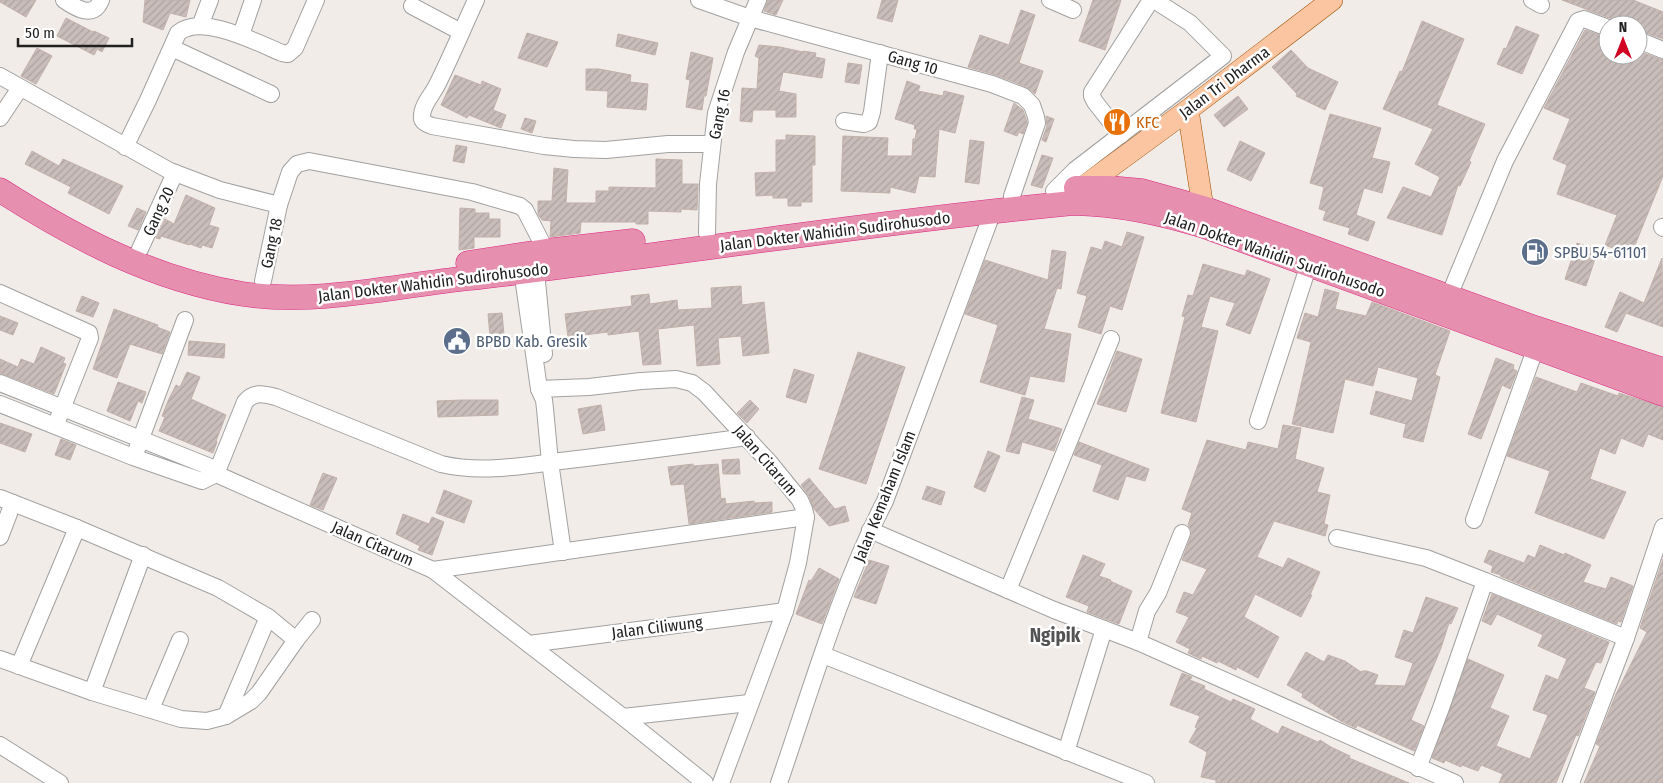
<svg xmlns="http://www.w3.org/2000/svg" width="1663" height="783" font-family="'Fira Sans Condensed',sans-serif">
  <defs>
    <pattern id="building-hatch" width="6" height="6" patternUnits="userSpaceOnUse" patternTransform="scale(1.25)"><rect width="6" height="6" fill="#c9bdba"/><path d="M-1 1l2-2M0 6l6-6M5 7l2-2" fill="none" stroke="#aca2a0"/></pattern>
  </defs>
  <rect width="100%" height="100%" fill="#f1ece7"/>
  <!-- building -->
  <g fill="url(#building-hatch)" stroke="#c3b0a9">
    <polygon points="0,0 36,0 26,17 0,2"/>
    <polygon points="145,0 190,0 186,17 170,13 163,30 143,22"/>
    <polygon points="768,0 783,0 776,15 764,11"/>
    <polygon points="882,0 898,0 892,22 877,18"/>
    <polygon points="1093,0 1121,0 1105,50 1079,41"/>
    <polygon points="1562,0 1633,0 1663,12 1663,39 1638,30 1638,25 1617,25 1612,19"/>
    <polygon points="1021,10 1035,15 1019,63 1043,71 1035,94 1027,87 996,75 968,67 980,35 1009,45"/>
    <polygon points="66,18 93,32 94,31 109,38 102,52 97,49 94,55 57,36"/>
    <polygon points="1422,21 1464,39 1437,105 1485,124 1469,161 1471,162 1460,186 1458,185 1442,235 1387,218 1403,187 1431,197 1440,177 1415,164 1433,129 1383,109 1400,71 1402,72"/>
    <polygon points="1516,26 1539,35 1522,74 1497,64 1504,48 1506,49"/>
    <polygon points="1585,30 1608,38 1608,55 1638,55 1638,51 1663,60 1663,176 1631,255 1605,245 1617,215 1557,194 1567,165 1553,159 1570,119 1544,108"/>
    <polygon points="527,33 558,42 547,67 518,58"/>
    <polygon points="618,34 658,43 655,55 616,46"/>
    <polygon points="759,45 780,47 803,52 803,51 816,53 815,57 825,59 822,78 783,72 779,91 796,94 796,117 776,117 776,110 753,110 752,122 740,121 742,88 757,89 759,58 755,56"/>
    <polygon points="37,48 52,56 36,84 21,76"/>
    <polygon points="1291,50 1308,68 1338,82 1325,110 1296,96 1297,94 1272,67"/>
    <polygon points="691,52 713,58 706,96 704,96 702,110 686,107 690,80 686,79"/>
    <polygon points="848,63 862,65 859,84 845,82"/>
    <polygon points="586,69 599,69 631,75 630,82 648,84 646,110 607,107 608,91 586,90"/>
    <polygon points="455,75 481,85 482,81 501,89 493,110 506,115 501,128 469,115 467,118 441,105"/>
    <polygon points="907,81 920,86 918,91 943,96 944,91 964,96 955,133 939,129 935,177 919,176 915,193 890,187 890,193 841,191 843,136 888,138 887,156 912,156 913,139 915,139 917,129 914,129 915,125 895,119"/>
    <polygon points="1238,96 1248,109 1224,127 1214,115"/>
    <polygon points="1014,103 1023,110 1027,122 1023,134 1019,132 1017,136 1004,131"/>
    <polygon points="1330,114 1381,128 1372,158 1390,162 1382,193 1364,188 1356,215 1375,222 1368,241 1348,234 1350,228 1323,220 1326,211 1319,209 1324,187 1310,183"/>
    <polygon points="1046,116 1054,119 1046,142 1042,140 1047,126"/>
    <polygon points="525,118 536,121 532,133 521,129"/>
    <polygon points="786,135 815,136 815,165 812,165 812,202 801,202 801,206 788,206 788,198 773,198 773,195 756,196 755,173 776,172 776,140 786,140"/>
    <polygon points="970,140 984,142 979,184 965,182"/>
    <polygon points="1240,141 1265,153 1251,181 1227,170"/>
    <polygon points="456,145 467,147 464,163 453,161"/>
    <polygon points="32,151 59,166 63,159 123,186 109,214 68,193 71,187 25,164"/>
    <polygon points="1042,155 1053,158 1042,188 1031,185"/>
    <polygon points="656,159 682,160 682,184 698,184 697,210 681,209 681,212 648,211 648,224 636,224 636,222 581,222 580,233 550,237 551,221 542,220 538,214 538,201 552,201 554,168 568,170 566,203 596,203 596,191 609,191 609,187 656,188"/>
    <polygon points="186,195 215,208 209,225 219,228 212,248 202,245 201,248 190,244 189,245 161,236 160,239 156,238 165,219 174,224"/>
    <polygon points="137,208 146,212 138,230 128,226"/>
    <polygon points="460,208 475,209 475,213 489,213 489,219 500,219 500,237 474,237 474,248 459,250"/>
    <polygon points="1127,232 1144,237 1122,310 1110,306 1101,334 1078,327 1087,296 1077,293 1091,247 1102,250 1105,241 1122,247"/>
    <polygon points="1577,243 1598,250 1586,286 1565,279"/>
    <polygon points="1052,250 1066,252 1061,289 1057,288 1044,329 1071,334 1064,382 1030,376 1025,395 980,382 998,325 965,314 985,260 1048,280"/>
    <polygon points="1662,258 1663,327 1626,313 1617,332 1605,327 1620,292 1644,303"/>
    <polygon points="1203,264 1245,276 1247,270 1270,279 1250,334 1226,325 1235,303 1210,296 1201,327 1218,331 1196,422 1161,413 1185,317 1182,316 1188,295 1193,296"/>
    <polygon points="741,286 742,305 764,302 769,353 743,356 741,336 718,338 720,364 697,366 694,325 658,329 661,364 643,365 639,331 608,335 608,332 568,337 565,314 632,306 631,296 649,294 650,304 677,300 678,310 712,308 711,288"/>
    <polygon points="1325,289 1339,293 1335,309 1366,316 1372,302 1450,331 1435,375 1440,377 1423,442 1403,437 1406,424 1370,414 1376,391 1412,401 1418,378 1378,367 1373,386 1345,379 1333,433 1292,424 1311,342 1297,338 1305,313 1318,317"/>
    <polygon points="82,296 99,303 93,317 76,311"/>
    <polygon points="114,309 158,325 157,327 170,332 162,354 130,344 117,378 93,369"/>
    <polygon points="502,313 504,335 490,337 488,314"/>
    <polygon points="0,316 18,323 13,335 0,330"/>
    <polygon points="189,341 225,344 224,358 188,355"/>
    <polygon points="41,347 65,358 63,363 66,364 54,394 0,373 0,359 18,367 21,359 34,364"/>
    <polygon points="1117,351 1142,359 1126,412 1097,404"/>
    <polygon points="858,352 905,367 866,484 819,469"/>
    <polygon points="1496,358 1514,365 1513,369 1517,371 1510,389 1502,385 1481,439 1468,434"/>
    <polygon points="794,369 814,375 806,403 786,397"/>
    <polygon points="187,372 200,377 191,399 226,415 216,441 217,442 213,453 159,431 165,417 162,416 168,401 176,385 180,387"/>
    <polygon points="1536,377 1577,392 1581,383 1618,396 1619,393 1663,407 1663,440 1648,434 1643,447 1621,438 1615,454 1600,448 1590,479 1626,492 1604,539 1535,513 1550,471 1507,456"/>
    <polygon points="118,382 146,392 142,403 138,401 130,421 107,411"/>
    <polygon points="1022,397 1034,400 1028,419 1062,429 1054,451 1022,442 1019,454 1006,451"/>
    <polygon points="462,400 498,400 498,415 438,417 437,401"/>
    <polygon points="750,400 759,409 747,423 737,413"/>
    <polygon points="601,405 605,430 583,434 578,409"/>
    <polygon points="0,423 32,434 25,452 0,443"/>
    <polygon points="1283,425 1301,428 1295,459 1324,468 1317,492 1330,495 1324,524 1328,525 1325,536 1274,521 1257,557 1283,568 1288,558 1320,572 1310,595 1312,595 1301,617 1255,594 1244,617 1279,637 1258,678 1237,667 1236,670 1218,661 1217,663 1202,656 1201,659 1188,653 1190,649 1176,642 1189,617 1176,612 1184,592 1193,595 1207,569 1182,560 1191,536 1192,531 1188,525 1192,513 1182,509 1207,440 1246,450 1248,442 1278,449"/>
    <polygon points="61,439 76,445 70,460 55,455"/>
    <polygon points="1079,442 1149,469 1145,481 1126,476 1118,500 1093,491 1102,465 1074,455"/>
    <polygon points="988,451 1000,456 985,492 974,487"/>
    <polygon points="739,459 740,474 723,474 722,460"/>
    <polygon points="693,464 693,466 718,464 721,499 725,498 726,504 754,501 754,503 772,502 772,512 689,524 684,484 671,485 668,467"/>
    <polygon points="323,473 337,478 323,510 310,505"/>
    <polygon points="809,478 835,509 845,506 849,521 829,526 814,509 809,496 801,485"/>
    <polygon points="927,486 945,492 941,505 922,499"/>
    <polygon points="444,490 472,501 464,523 436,513"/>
    <polygon points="403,514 429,524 432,517 444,522 432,555 418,550 420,546 396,534"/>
    <polygon points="1540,545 1564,555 1565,553 1591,565 1583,582 1606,589 1611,577 1633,586 1621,622 1618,621 1617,624 1500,576 1501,575 1491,572 1493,566 1484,562 1489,550 1524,563 1528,555 1535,558"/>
    <polygon points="1083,555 1105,564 1099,576 1111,580 1110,581 1132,591 1119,624 1087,612 1089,606 1066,597"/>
    <polygon points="1663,559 1663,783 1584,783 1600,746 1596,744 1616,694 1647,632 1640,628"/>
    <polygon points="869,560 889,566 876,604 854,597"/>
    <polygon points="819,568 839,579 822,624 796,614 809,580 811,581"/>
    <polygon points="1492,594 1609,642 1601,663 1596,662 1584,688 1595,692 1578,736 1576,735 1556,783 1499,783 1503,774 1481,765 1478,771 1462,765 1461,767 1445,760 1444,763 1432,758 1468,659 1504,675 1490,708 1509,716 1496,746 1530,759 1548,715 1533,710 1546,675 1558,680 1567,659 1538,646 1543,635 1497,614 1491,625 1482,621"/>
    <polygon points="1426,597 1458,608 1451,624 1449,623 1441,648 1411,720 1424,726 1414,751 1357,725 1356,728 1341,721 1302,697 1303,694 1287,685 1306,652 1324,662 1328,655 1345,661 1361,672 1362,671 1367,671 1378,675 1374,685 1405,686 1413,663 1395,657 1404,630 1413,633"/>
    <polygon points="1182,673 1192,677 1190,680 1205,686 1204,689 1231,702 1233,699 1255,709 1250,719 1278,734 1282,726 1318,742 1320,740 1331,747 1350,756 1349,758 1409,783 1216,783 1216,780 1201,777 1207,752 1189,742 1197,728 1195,727 1200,716 1170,705"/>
  </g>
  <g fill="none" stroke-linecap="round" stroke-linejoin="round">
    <defs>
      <g id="minor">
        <path d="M64,0C77,9 94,19 101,0"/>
        <path d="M476,0C463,28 451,57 437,85C432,95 422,105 422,116C421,122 427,124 432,126L544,146L574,149L606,150L668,144H712"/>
        <polyline points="699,0 750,18 992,84 1023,96 1032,105 1036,117 1037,123 1012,196"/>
        <polyline points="1050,0 1073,10"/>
        <polyline points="1532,0 1541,5"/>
        <polyline points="412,6 461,32"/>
        <polyline points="200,26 210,0"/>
        <polyline points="241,35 253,0"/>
        <polyline points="1638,40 1663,50"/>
        <polyline points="172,48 271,94"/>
        <polyline points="0,76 170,171 220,190 279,205"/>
        <polyline points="0,118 20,88"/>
        <polyline points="844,121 864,124 869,122 872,112 880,53"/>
        <polyline points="1121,135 1095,102 1092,96 1092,92 1151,0"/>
        <path d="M125,147L148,100L178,33C201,13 258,43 282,53L288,54L295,48L316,0"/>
        <polyline points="1054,191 1075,170 1223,56 1190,23 1154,0"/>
        <polyline points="1662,227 1663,228"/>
        <polyline points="707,233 708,184 716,113 736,52 758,0"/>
        <polyline points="140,249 175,173"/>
        <polyline points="535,261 544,354"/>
        <polyline points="521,263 539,389 544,400 545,409 550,462 563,552"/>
        <polyline points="263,281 279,205 290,172 297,164 309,161 472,192 520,206 525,210 546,251"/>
        <polyline points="0,293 89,333 90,338 58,419"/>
        <polyline points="1449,296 1505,161 1578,21 1584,19 1608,28"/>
        <polyline points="0,383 208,466 216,474 202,481 133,457 0,404"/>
        <polyline points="539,389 589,387 641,381 676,379 692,383 704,392 770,463 800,500 804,509 806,517 798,563 785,611 721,783"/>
        <polyline points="1258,421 1309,264"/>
        <polyline points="137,449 185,320"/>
        <polyline points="0,498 77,528 218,588 268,617 296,640 259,693 251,701 226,716 207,721 181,719 92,692 0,659"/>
        <polyline points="1474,520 1536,347"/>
        <polyline points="870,530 1054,610 1138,642 1455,783"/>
        <polyline points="0,537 13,503"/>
        <polyline points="1337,538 1426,558 1485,581"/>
        <polyline points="433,570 806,517"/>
        <polyline points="1008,590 1111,339"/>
        <polyline points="296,640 312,620"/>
        <polyline points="1138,642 1147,611 1158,593 1182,533"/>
        <polyline points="529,644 785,611"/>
        <polyline points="823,655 1146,783"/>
        <polyline points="19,666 77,528"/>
        <polyline points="92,692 143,555"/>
        <polyline points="151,709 180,640"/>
        <polyline points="226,716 268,617"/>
        <polyline points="623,717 749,703"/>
        <polyline points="0,745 60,783"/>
        <polyline points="1066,752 1104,629"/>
        <polyline points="1418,768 1441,708 1485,581 1626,638"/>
        <path d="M705,783L623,717L433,570L216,474L245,402C254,391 264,394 276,397L441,464C483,474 527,465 569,460C629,453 688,445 747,437"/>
        <path d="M779,783C811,690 840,588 885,501L993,211"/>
        <polyline points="1571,783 1626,638 1663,527"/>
      </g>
      <g id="major">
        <polyline points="1188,110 1203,208"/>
        <polyline points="1077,196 1083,187 1188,110 1332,0"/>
      </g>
      <g id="highway">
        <polyline points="1076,188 1109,188 1142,191 1203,208 1535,328 1663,370"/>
        <path d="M0,190C75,238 154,280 243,294C318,305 394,286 469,278C527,272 586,263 644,256C787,237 930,217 1073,203C1119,204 1160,213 1204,226L1663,394"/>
        <polyline points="468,263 546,251 633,241"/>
      </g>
    </defs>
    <!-- minor casing -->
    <use href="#minor" stroke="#a1a1a1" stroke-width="18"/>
    <!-- major casing -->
    <use href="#major" stroke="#9d4e00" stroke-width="22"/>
    <!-- highway casing -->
    <use href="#highway" stroke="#db2783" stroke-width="25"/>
    <!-- minor -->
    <use href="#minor" stroke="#fff" stroke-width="16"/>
    <!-- major -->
    <use href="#major" stroke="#fcc5a1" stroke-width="21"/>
    <!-- highway -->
    <use href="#highway" stroke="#e78faf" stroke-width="24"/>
  </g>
  <!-- icons -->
  <defs>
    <symbol id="restaurant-disc" viewBox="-11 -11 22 22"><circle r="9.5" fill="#e8710a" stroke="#fff"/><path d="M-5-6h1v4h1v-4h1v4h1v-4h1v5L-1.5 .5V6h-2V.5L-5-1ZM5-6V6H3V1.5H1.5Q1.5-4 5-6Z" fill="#fff"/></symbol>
    <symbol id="fuel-disc" viewBox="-11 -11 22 22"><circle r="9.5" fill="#5c6f8a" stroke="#fff"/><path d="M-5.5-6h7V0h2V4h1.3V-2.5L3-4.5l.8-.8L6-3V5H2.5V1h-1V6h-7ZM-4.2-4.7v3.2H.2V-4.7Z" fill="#fff"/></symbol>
    <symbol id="civic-disc" viewBox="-11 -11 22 22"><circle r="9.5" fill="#5c6f8a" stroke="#fff"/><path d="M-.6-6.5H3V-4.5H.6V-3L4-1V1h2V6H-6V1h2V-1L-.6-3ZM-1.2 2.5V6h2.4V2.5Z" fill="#fff"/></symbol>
  </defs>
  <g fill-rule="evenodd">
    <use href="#restaurant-disc" x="1101" y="106" width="32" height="32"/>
    <use href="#fuel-disc" x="1519" y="236" width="32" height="32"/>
    <use href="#civic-disc" x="441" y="325" width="32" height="32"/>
  </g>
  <g text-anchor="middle" stroke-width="5" stroke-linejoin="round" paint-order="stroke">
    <!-- street labels -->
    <g font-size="16" fill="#202020" stroke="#fff">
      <text transform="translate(913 62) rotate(16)" y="6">Gang 10</text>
      <text transform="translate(1224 82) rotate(-37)" y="6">Jalan Tri Dharma</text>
      <text transform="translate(719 114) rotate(-78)" y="6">Gang 16</text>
      <text transform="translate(158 211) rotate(-65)" y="6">Gang 20</text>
      <text transform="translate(835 231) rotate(-7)" y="6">Jalan Dokter Wahidin Sudirohusodo</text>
      <text transform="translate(271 243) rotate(-78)" y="6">Gang 18</text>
      <text transform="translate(1275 254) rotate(19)" y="6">Jalan Dokter Wahidin Sudirohusodo</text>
      <text transform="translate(433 282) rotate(-7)" y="6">Jalan Dokter Wahidin Sudirohusodo</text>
      <text transform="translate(766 460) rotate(49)" y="6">Jalan Citarum</text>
      <text transform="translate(884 496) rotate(-68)" y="6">Jalan Kemaham Islam</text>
      <text transform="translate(373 543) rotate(24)" y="6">Jalan Citarum</text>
      <text transform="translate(657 627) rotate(-7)" y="6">Jalan Ciliwung</text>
    </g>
    <!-- food labels -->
    <g font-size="16" fill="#c56008" stroke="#fff" text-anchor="start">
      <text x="1136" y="128">KFC</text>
    </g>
    <!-- service labels -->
    <g font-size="16" fill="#4e5e75" stroke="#fff" text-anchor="start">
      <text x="1554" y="258">SPBU 54-61101</text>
      <text x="476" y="347">BPBD Kab. Gresik</text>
    </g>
    <!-- quarter labels -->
    <g font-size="19" font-weight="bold" fill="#535353" stroke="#fff">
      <text x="1055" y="642">Ngipik</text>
    </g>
  </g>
  <!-- north arrow -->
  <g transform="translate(1623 40)"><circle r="24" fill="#ffffff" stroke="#a6a6a6"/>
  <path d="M0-4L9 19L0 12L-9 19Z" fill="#d10023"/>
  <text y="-8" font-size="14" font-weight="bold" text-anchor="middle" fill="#202020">N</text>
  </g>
  <!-- scale -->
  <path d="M18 38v8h114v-8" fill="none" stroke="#202020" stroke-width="2.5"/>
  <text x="25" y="38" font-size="15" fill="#202020" stroke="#ffffff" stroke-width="4" paint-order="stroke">50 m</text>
</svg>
